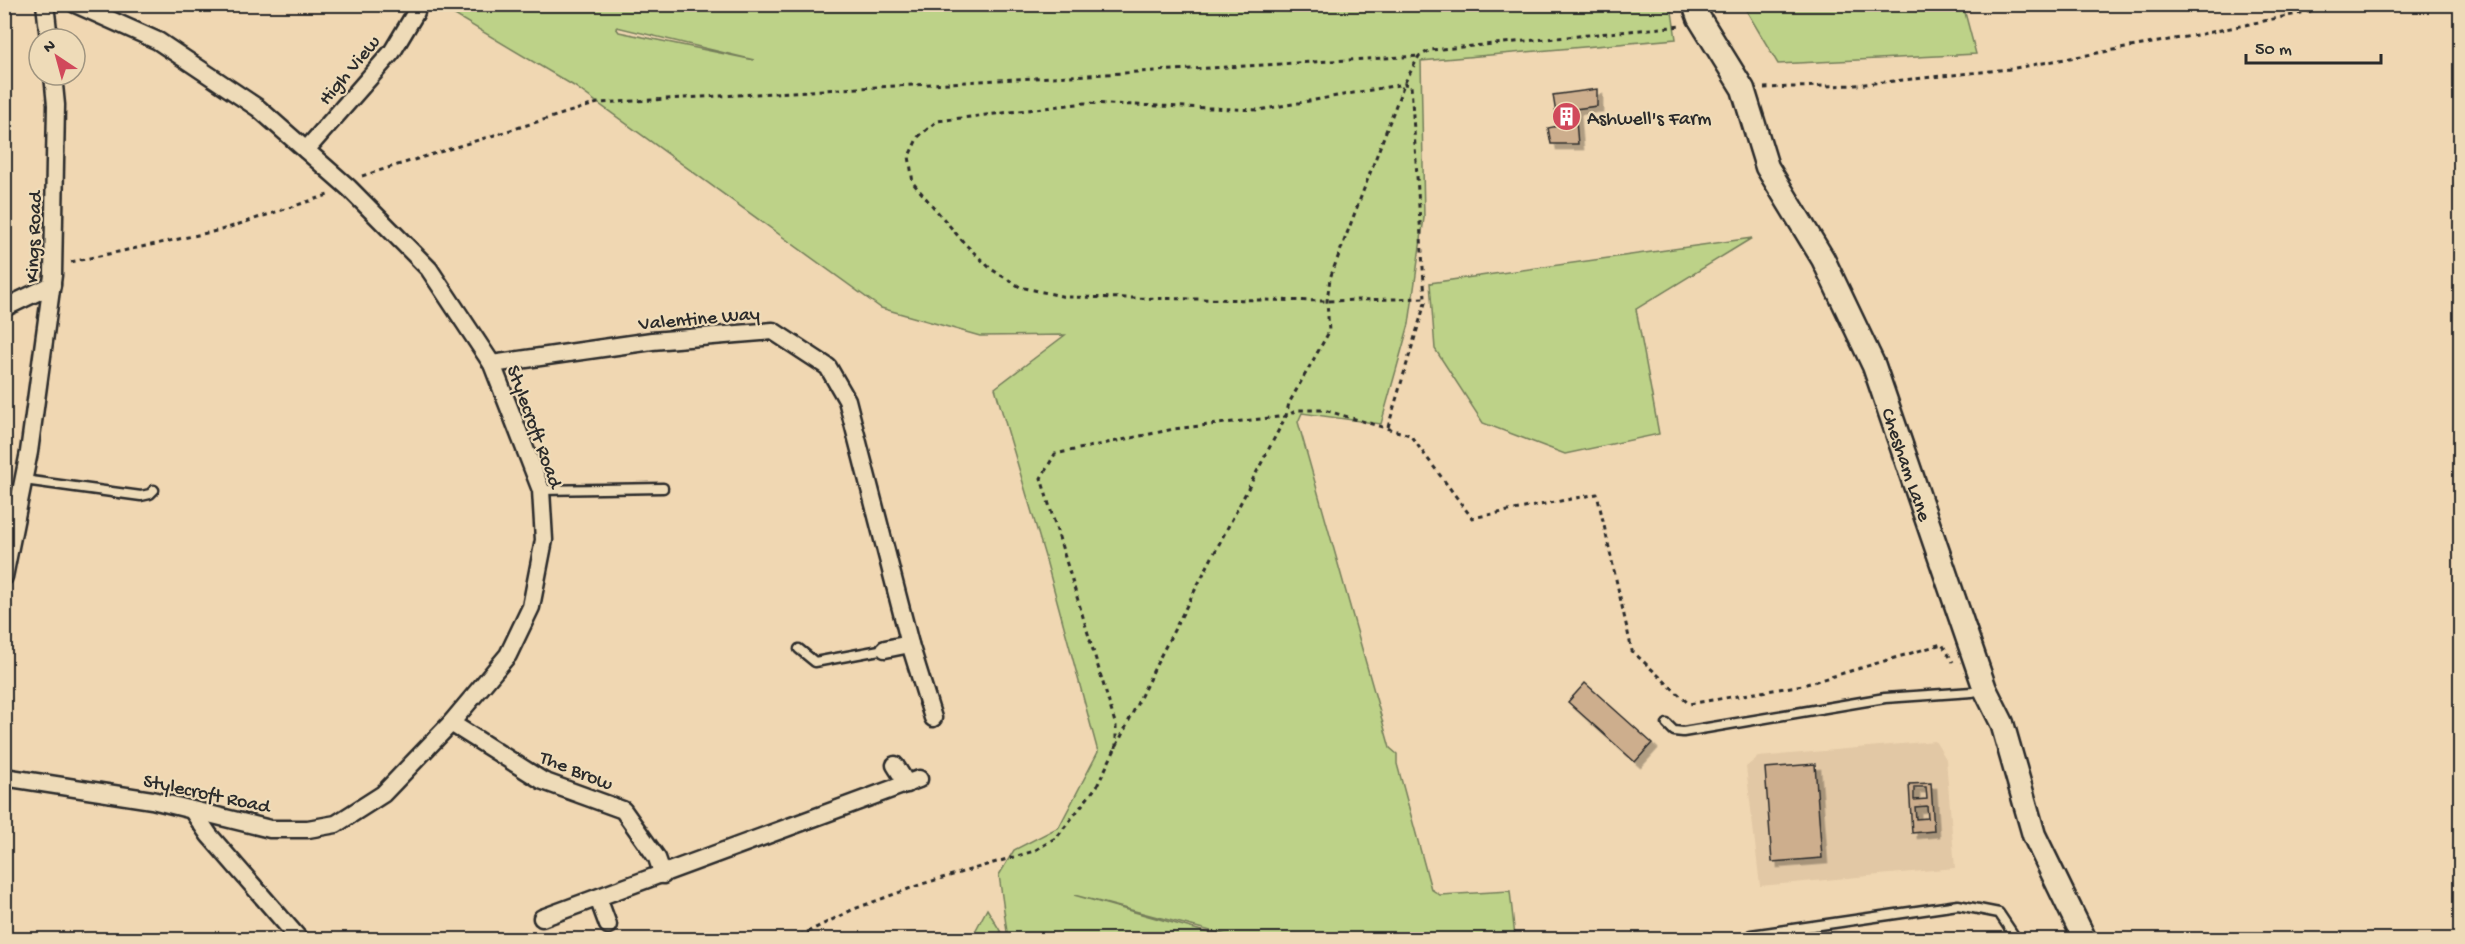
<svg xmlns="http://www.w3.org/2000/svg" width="2465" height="944" font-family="'Gochi Hand',sans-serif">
  <defs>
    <filter id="shadow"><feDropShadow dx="5.5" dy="5.5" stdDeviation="0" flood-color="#0004"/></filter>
  </defs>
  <rect width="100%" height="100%" fill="#f0d7b2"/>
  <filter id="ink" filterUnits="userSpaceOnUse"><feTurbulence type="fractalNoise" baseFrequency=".0167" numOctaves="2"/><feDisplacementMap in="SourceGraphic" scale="12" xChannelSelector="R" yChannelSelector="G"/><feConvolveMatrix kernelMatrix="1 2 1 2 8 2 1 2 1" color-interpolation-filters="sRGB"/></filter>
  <g filter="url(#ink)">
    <!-- built -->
    <polygon fill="#e2c8a5" points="1935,741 1946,759 1955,868 1760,886 1746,767 1758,757"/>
    <!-- green -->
    <g fill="#bdd288" stroke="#747e5a" stroke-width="1.5" fill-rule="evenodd">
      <path d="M438,5H1671L1676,39L1421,61L1424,218L1409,324L1381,424L1302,413L1298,422L1390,748L1397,754V764L1431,889L1440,895L1510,891L1515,937L1518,939H1241L1074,895L1230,939H1008L999,875L1014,850L1059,827L1098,752L1046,560L995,388L1065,335L980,336L881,308L574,86ZM616,28L617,27L754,60L619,32Z"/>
      <polygon points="1743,5 1963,5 1976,54 1778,64"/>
      <polygon points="1752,238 1636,309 1659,434 1565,454 1483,423 1435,349 1430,283"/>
      <polygon points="987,909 1005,939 971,939"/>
    </g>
    <!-- building -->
    <g fill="#cdae8d" stroke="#2b2b2b" stroke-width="1.5" fill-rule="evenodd" filter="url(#shadow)">
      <polygon points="1597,89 1597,106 1575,109 1578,144 1551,144 1548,128 1558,126 1553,95"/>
      <polygon points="1585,683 1652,743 1635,762 1568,702"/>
      <polygon points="1815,764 1822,858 1772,862 1765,768"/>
      <path d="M1931,783L1934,831L1912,833L1909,784ZM1914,787H1926L1927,799L1914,800ZM1927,806L1928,818L1916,819L1915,807Z"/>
    </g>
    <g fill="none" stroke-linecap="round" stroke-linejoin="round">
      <defs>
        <g id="lane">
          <polyline points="24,480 141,496 150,494 154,490"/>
          <polyline points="541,490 663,488"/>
          <polyline points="799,649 815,662 885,649"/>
          <polyline points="1667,724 1674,731 1683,732 1885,698 1972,692 1985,689"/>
          <polyline points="1751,935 1958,905 1999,913 2017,940"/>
        </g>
        <g id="street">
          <polyline points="45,4 49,39"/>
          <polyline points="306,150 392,52 416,12"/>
          <polyline points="4,308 52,285"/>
          <polyline points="492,364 652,341 773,331 828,367 847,400 910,644 933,718"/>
          <polyline points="4,577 29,452 53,275 56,105 53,75"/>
          <polyline points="885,649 910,644"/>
          <polyline points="451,723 543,781 623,810 657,858 663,875"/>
          <polyline points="895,765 907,784"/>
          <polyline points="4,777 152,800 270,829 308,829 336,824 383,794 451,723 508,655 531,607 544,540 541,490 492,364 429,269 349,188 258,108 158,41 75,4"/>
          <polyline points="192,810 209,835 300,940"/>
          <polyline points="598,898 608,925"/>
          <polyline points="542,918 919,779"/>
        </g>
        <g id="secondary">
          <path id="s1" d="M1694,4L1699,18L1743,89L1767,167L1823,259L1874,366L1985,689L2002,723L2034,835L2085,940"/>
        </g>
      </defs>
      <!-- lane casing -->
      <use href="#lane" stroke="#2b2b2b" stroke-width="13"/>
      <!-- street casing -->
      <use href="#street" stroke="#2b2b2b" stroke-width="21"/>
      <!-- secondary casing -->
      <use href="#secondary" stroke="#2b2b2b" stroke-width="27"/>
      <!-- path -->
      <g stroke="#2b2b2b" stroke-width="3" stroke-dasharray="4.5 4.5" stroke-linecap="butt">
        <polyline points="1764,88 1855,85 2010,69 2202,34 2344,4"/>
        <polyline points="362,176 598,103 1419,56"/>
        <polyline points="71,262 221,230 331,194"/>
        <polyline points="1388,427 1425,303 1425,298 1411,85 1404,84 1259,110 1085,103 937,121 918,137 909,156 913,183 965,244 991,269 1020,287 1066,297 1327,301 1425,298"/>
        <polyline points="1116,748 1116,726 1041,478 1055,454 1174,429 1286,416 1298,410 1324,410 1410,435 1472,518 1597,494 1632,651 1689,704 1803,685 1942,644 1953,662"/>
        <polyline points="791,940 854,909 922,884 1034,851 1057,837 1097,786 1160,657 1286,416 1289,403 1329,332 1327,301 1330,278 1404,84 1419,56 1431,50 1682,26"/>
      </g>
      <!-- lane -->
      <use href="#lane" stroke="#eedbb8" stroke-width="8"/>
      <!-- street -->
      <use href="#street" stroke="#eedbb8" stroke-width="16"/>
      <!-- secondary -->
      <use href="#secondary" stroke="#eedbb8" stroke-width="22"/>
    </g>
  </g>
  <!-- icons -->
  <defs>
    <symbol id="building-disc" viewBox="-11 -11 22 22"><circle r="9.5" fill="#d1495b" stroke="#eedbb8"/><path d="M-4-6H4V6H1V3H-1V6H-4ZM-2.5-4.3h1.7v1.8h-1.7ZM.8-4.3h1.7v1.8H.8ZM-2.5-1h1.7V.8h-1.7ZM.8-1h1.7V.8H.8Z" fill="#fff"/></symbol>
  </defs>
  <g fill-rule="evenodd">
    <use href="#building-disc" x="1550" y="100" width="33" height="33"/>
  </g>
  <g text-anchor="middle" stroke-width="4.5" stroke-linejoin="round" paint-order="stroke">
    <!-- street labels -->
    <g font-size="20" fill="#2b2b2b" stroke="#eedbb8">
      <text transform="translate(348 69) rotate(-50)" y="7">High View</text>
      <text transform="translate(32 237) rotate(-88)" y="7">Kings Road</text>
      <text transform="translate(699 317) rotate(-5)" y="7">Valentine Way</text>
      <text transform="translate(536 426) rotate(70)" y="7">Stylecroft Road</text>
      <text dy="7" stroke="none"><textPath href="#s1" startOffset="510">Chesham Lane</textPath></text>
      <text transform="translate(577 769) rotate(22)" y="7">The Brow</text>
      <text transform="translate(207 792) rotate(12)" y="7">Stylecroft Road</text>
    </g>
    <!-- poi labels -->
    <g font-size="20" fill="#2b2b2b" stroke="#eedbb8" text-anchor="start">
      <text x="1587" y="124">Ashwell's Farm</text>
    </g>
  </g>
  <!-- margin -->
  <rect width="2465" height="944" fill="none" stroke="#eedbb8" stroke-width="24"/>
  <rect x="12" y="12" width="2441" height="920" fill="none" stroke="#2b2b2b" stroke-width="2" filter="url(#ink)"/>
  <!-- north arrow -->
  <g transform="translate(57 57) rotate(324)"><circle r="28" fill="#eedbb8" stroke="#a09580" stroke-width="1.5"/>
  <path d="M0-4.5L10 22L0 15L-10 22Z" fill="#d1495b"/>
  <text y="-9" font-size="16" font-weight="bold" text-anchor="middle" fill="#2b2b2b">N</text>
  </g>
  <!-- scale -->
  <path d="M2246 54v9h135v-9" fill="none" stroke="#2b2b2b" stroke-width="3"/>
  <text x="2255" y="54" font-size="18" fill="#2b2b2b" stroke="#eedbb8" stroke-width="4.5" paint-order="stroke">50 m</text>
</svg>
